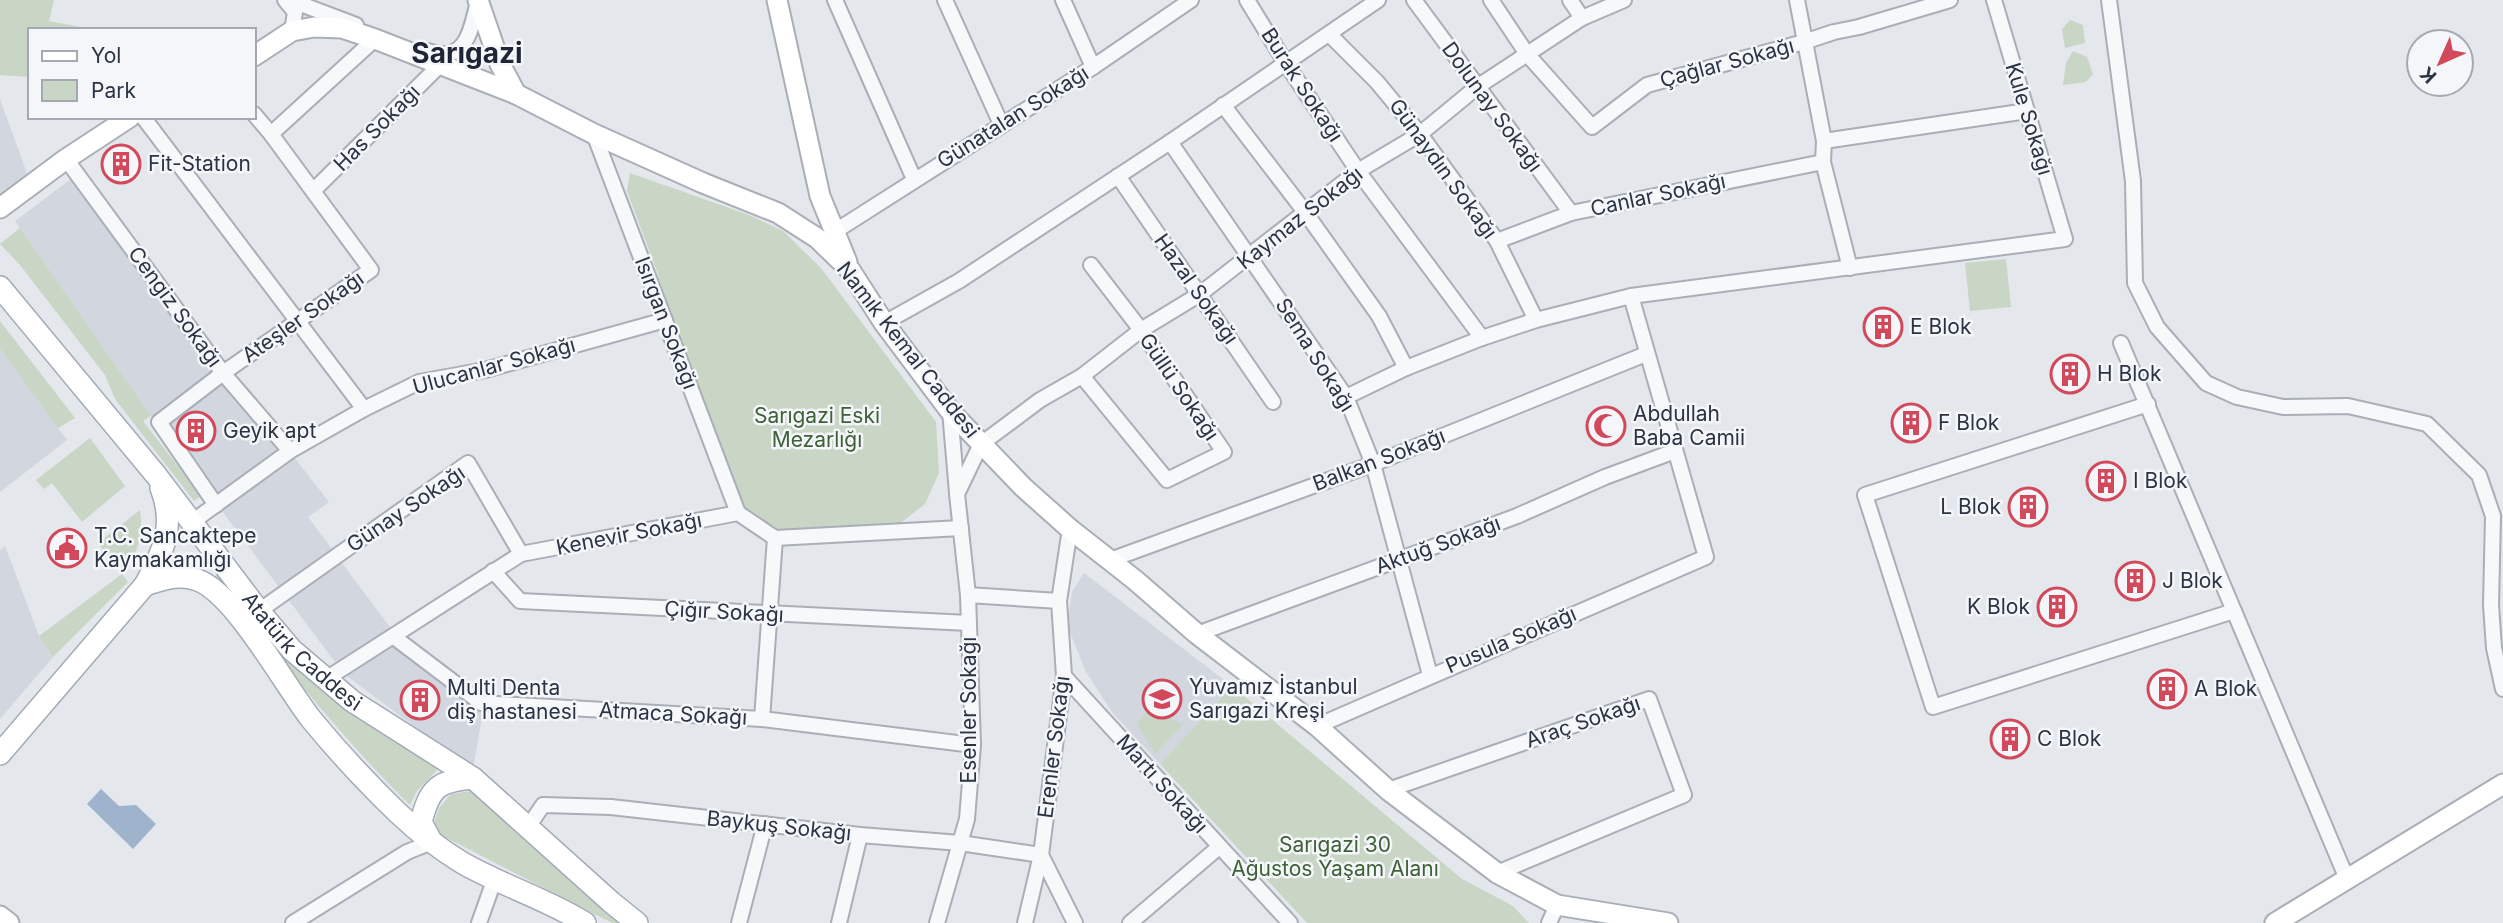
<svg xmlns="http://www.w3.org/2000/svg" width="2503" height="923" font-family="Inter,sans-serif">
  <rect width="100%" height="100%" fill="#e4e7ec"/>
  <!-- built -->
  <g fill="#d2d6de">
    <polygon points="0,99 29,179 0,195"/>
    <polygon points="71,179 212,370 294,457 329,502 308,517 389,626 485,699 473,770 344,674 151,416 15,221"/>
    <polygon points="0,349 67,440 0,492"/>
    <polygon points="5,546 39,636 53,657 0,719 0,550"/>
    <polygon points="1084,573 1232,686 1160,764 1112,712 1086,672 1067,625 1072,592"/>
  </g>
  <!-- green -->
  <g fill="#c9d6c5">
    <polygon points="0,0 54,0 49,21 80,27 80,30 30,30 30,77 0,75"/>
    <polygon points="2070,20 2083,25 2085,43 2065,48 2062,29"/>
    <polygon points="2073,51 2087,57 2093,74 2086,82 2063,85 2066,63"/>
    <polygon points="630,173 749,215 783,231 821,268 936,422 939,473 925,504 898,525 783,531 747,512 704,422 656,269 627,191"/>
    <polygon points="20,228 151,416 143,421 201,496 194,501 115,399 105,375 20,265 0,244"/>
    <polygon points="2006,259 2011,307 1970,311 1965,263"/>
    <polygon points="0,321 75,418 58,428 0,349"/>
    <polygon points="90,438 125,486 82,522 52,483 44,489 36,480"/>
    <path d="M140,510C144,536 138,553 122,574L128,582L53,657L39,636L122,574L98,543Z"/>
    <path d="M218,574L280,651L330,697L439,768L417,791L410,805C338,735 277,655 214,577Z"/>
    <polygon points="1232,686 1462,879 1513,906 1529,923 1307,923 1160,764"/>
    <polygon points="1150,708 1183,725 1155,754 1137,723"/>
    <polygon points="471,791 607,912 622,923 612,923 439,834 434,822 439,808 451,794"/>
  </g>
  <!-- water -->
  <polygon fill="#9fb4cc" points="101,789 119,806 136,805 156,824 133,849 87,804"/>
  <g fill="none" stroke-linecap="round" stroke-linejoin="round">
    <defs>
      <g id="street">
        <polyline points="285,0 295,12 292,31"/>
        <polyline points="290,0 356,25"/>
        <polyline points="835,0 914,179"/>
        <polyline points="945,0 1001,124"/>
        <polyline points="1063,0 1093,67"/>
        <polyline points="1247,0 1285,62 1358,171 1482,338"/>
        <polyline points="1414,0 1571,213"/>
        <polyline points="1491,0 1527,54 1592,127 1647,85 1804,42 1834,32 1859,27 1950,0"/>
        <polyline points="1570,0 1582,18"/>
        <polyline points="1797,0 1824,141 1823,162 1850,268"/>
        <polyline points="2109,0 2133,181 2135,283 2157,327 2206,383 2237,397 2283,407 2348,406 2427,424 2479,475 2493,516 2491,605 2494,648 2503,689"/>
        <polyline points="1329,34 1377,82 1420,134 1497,241 1536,320"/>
        <path d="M428,51C466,65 471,30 478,1"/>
        <polyline points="1223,105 1305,212 1379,316 1406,368"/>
        <polyline points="143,117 364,409"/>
        <polyline points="271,134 375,39"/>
        <polyline points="594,134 738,513"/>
        <polyline points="1824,141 2027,111"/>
        <polyline points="1170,142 1346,397 1373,464 1430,675"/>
        <polyline points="66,159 223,373 290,451"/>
        <polyline points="1118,176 1273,402"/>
        <polyline points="313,191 441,64"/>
        <polyline points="834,232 1093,67 1191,0"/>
        <polyline points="1497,241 1571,213 1823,162"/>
        <polyline points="884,323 959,281 1170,142 1378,0"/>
        <polyline points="2121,343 2347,879"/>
        <polyline points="1082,376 1167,480 1224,452 1141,330 1091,265"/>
        <polyline points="1346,397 1406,368 1482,338 1536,320 1631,296 2065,239 1994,0"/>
        <polyline points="2148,404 1865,495 1933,707 2234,611"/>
        <polyline points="950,411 957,493"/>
        <polyline points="216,505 159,422 223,373 371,270 271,134 254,114"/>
        <polyline points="192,522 290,451 364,409 419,382 485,370 665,320"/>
        <polyline points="1110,560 1373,464 1646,354"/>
        <polyline points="493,571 520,601 969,623"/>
        <polyline points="968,595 1059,601"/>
        <polyline points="259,611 468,463 521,554"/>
        <polyline points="1197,634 1517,516 1605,477 1675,451"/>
        <polyline points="394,637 481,703 762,719 973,745"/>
        <polyline points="1064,676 1290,923"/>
        <polyline points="326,679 521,554 738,513 775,538 961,528"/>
        <polyline points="762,719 775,538"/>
        <polyline points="1317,726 1706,557 1631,296"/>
        <polyline points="1388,790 1649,699 1684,795 1497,873"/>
        <polyline points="528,827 543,805 611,807 860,835 960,843 1041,855 1075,923"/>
        <polyline points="293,923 407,852 432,842"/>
        <polyline points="479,923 495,878"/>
        <polyline points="739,923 765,824"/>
        <polyline points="839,923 860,835"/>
        <polyline points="937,923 967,819 973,745 968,595 957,494 981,444 1040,400 1082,376 1141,330 1200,294 1358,171 1420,134 1477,87 1582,18 1624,0"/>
        <polyline points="1025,923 1041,855 1064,676 1059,601 1070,529"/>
        <polyline points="1130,923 1219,847"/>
        <polyline points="1549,923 1557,905"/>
      </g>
      <g id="secondary">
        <polyline points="478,0 500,64 516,94"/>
        <polyline points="777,0 820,196 847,262"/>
        <polyline points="254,56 292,31 314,27 342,28 375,39 516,94 594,134 703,183 778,213 817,238 850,270 884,323 950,411 1023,487 1070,529 1135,580 1197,634 1317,726 1388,790 1497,873 1557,905 1668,923"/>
        <polyline points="0,208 66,159 130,117"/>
        <polyline points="0,916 9,923"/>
        <polyline points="2275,923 2503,784"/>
      </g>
      <g id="primary">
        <path id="s1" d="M0,287L156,475L259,611L292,650L352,701L473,778L611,902L637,923"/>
        <path d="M145,585C163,552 176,526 161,488"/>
        <path d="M0,754L145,585C163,579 183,572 202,582C238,600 284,684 311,719C338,752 367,783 398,813C417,831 438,848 461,862C500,885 545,898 585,923"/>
        <path d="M430,839L421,822C430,787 438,781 473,778"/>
      </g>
    </defs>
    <!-- street casing -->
    <use href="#street" stroke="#a9aeb7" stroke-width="18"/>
    <!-- secondary casing -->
    <use href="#secondary" stroke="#a9aeb7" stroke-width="23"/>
    <!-- primary casing -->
    <use href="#primary" stroke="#a3abb8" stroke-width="24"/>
    <!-- street -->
    <use href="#street" stroke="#f7f8fa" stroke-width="14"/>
    <!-- secondary -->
    <use href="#secondary" stroke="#fff" stroke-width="19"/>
    <!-- primary -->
    <use href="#primary" stroke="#fff" stroke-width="21"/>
  </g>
  <!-- icons -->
  <defs>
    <symbol id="building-ring" viewBox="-11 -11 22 22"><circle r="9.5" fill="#f4f6f9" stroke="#d1495b" stroke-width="1.5"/><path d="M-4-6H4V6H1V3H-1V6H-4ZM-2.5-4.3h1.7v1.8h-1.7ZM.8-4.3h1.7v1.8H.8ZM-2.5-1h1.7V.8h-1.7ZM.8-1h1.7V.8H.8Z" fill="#d1495b"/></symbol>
    <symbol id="mosque-ring" viewBox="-11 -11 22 22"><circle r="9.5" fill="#f4f6f9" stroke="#d1495b" stroke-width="1.5"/><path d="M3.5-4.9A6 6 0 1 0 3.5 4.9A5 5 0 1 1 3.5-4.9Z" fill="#d1495b"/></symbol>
    <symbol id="civic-ring" viewBox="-11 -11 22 22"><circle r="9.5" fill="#f4f6f9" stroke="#d1495b" stroke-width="1.5"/><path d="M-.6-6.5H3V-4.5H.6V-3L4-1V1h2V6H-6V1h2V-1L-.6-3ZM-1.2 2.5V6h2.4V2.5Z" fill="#d1495b"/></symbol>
    <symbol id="school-ring" viewBox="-11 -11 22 22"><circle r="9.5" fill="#f4f6f9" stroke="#d1495b" stroke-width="1.5"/><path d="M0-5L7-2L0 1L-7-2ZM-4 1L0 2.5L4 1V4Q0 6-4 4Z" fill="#d1495b"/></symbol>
  </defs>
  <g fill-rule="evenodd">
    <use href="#building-ring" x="99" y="142" width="44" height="44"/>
    <use href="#building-ring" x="1861" y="305" width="44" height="44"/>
    <use href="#building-ring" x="2048" y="352" width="44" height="44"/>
    <use href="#building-ring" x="1889" y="401" width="44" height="44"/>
    <use href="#mosque-ring" x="1584" y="404" width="44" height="44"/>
    <use href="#building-ring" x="174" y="409" width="44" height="44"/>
    <use href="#building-ring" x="2084" y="459" width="44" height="44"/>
    <use href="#building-ring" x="2006" y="485" width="44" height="44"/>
    <use href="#civic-ring" x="45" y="526" width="44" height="44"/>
    <use href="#building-ring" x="2113" y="559" width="44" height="44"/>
    <use href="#building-ring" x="2035" y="585" width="44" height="44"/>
    <use href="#building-ring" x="2145" y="667" width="44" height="44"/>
    <use href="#school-ring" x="1140" y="677" width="44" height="44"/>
    <use href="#building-ring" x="398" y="678" width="44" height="44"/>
    <use href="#building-ring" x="1988" y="717" width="44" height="44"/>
  </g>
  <g text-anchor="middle" stroke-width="5" stroke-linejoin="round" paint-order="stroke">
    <!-- street labels -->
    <g font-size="21" fill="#2b3445" stroke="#f4f6f9">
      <text transform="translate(1727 63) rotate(-15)" y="7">Çağlar Sokağı</text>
      <text transform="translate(1302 85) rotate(57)" y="7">Burak Sokağı</text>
      <text transform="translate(1492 107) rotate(54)" y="7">Dolunay Sokağı</text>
      <text transform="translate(1013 117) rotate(-32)" y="7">Günatalan Sokağı</text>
      <text transform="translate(2029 119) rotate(73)" y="7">Kule Sokağı</text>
      <text transform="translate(377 128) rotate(-45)" y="7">Has Sokağı</text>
      <text transform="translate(1443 169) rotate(54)" y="7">Günaydın Sokağı</text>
      <text transform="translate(1658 195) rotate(-12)" y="7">Canlar Sokağı</text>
      <text transform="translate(1300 218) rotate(-38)" y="7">Kaymaz Sokağı</text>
      <text transform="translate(1196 289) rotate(55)" y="7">Hazal Sokağı</text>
      <text transform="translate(175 307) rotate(54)" y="7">Cengiz Sokağı</text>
      <text transform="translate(303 317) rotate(-35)" y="7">Ateşler Sokağı</text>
      <text transform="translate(666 323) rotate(69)" y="7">Isırgan Sokağı</text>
      <text transform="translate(908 350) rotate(52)" y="7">Namık Kemal Caddesi</text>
      <text transform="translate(1315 355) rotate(58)" y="7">Sema Sokağı</text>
      <text transform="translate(494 366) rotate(-15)" y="7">Ulucanlar Sokağı</text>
      <text transform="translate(1179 387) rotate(56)" y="7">Güllü Sokağı</text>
      <text transform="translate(1379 460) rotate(-21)" y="7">Balkan Sokağı</text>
      <text transform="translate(406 509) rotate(-34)" y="7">Günay Sokağı</text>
      <text transform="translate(629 534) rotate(-11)" y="7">Kenevir Sokağı</text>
      <text transform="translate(1438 545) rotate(-20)" y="7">Aktuğ Sokağı</text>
      <text transform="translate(724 612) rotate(3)" y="7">Çığır Sokağı</text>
      <text transform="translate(1511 640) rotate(-23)" y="7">Pusula Sokağı</text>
      <text dy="7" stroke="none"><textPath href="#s1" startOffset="474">Atatürk Caddesi</textPath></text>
      <text transform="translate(969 710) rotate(-90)" y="7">Esenler Sokağı</text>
      <text transform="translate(673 714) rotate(3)" y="7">Atmaca Sokağı</text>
      <text transform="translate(1583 722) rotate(-19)" y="7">Araç Sokağı</text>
      <text transform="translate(1054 747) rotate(-83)" y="7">Erenler Sokağı</text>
      <text transform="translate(1162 784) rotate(48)" y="7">Martı Sokağı</text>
      <text transform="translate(779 826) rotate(6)" y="7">Baykuş Sokağı</text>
    </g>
    <!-- poi labels -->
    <g font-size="21" fill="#2b3445" stroke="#f4f6f9" text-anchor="start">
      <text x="148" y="171">Fit-Station</text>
      <text x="1910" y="334">E Blok</text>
      <text x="2097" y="381">H Blok</text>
      <text x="1633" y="421">Abdullah<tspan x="1633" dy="24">Baba Camii</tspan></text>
      <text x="1938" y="430">F Blok</text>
      <text x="223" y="438">Geyik apt</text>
      <text x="2133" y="488">I Blok</text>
      <text x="2001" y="514" text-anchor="end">L Blok</text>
      <text x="94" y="543">T.C. Sancaktepe<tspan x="94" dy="24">Kaymakamlığı</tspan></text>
      <text x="2162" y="588">J Blok</text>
      <text x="2030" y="614" text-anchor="end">K Blok</text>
      <text x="1189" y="694">Yuvamız İstanbul<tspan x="1189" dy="24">Sarıgazi Kreşi</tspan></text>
      <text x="447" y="695">Multi Denta<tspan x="447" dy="24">diş hastanesi</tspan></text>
      <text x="2194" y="696">A Blok</text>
      <text x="2037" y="746">C Blok</text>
    </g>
    <!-- park labels -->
    <g font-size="21" fill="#3f6138" stroke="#f4f6f9">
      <text x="817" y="423">Sarıgazi Eski<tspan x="817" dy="24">Mezarlığı</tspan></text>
      <text x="1335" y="852">Sarıgazi 30<tspan x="1335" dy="24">Ağustos Yaşam Alanı</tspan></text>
    </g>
    <!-- district labels -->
    <g font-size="28" font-weight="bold" fill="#1d2536" stroke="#f4f6f9">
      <text x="467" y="63">Sarıgazi</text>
    </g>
  </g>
  <!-- legend -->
  <rect x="28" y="28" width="228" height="91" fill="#f4f6f9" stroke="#a4a8b1" stroke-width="2"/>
  <rect x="42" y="51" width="35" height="10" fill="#ffffff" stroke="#a4a8b1" stroke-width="2"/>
  <text x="91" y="63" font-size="21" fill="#2b3445">Yol</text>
  <rect x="42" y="80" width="35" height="21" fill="#c9d6c5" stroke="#a4a8b1" stroke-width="2"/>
  <text x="91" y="98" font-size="21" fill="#2b3445">Park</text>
  <!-- north arrow -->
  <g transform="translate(2440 63) rotate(225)"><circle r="33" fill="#f4f6f9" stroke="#a4a8b1" stroke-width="2"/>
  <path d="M0-5L12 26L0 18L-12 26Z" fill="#d1495b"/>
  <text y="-10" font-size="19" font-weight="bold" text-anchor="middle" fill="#2b3445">K</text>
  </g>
</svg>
